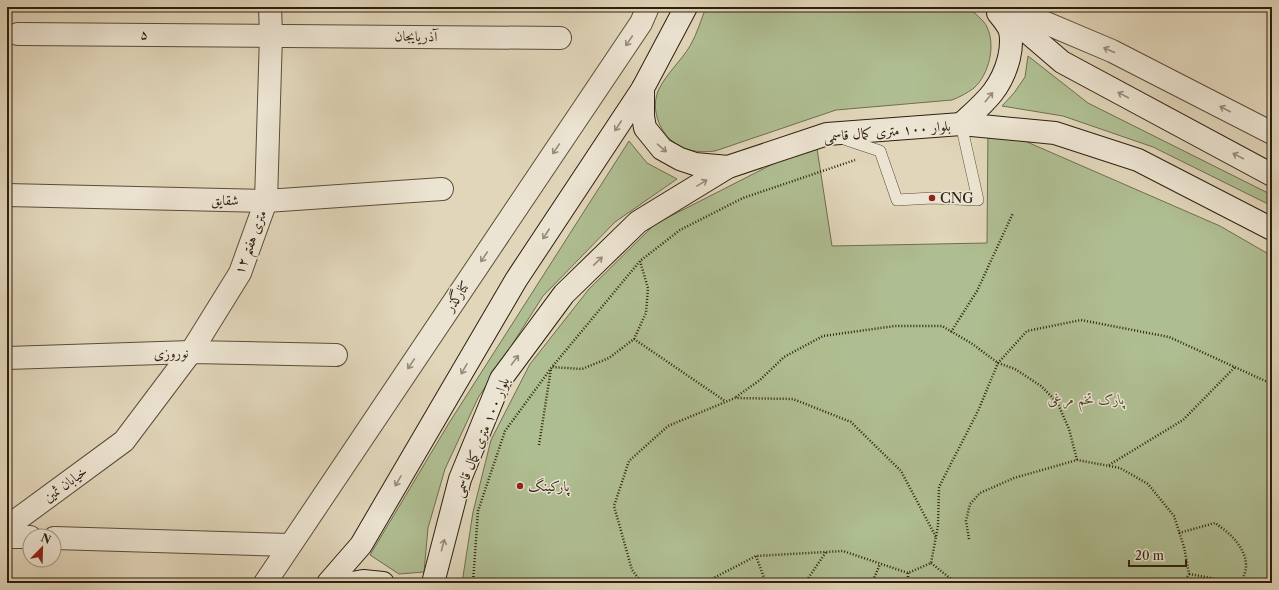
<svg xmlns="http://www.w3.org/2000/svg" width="1279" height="590" font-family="'Libre Caslon Text',Amiri,serif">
  <rect width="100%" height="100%" fill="#e1d6ba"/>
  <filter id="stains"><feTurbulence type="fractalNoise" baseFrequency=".005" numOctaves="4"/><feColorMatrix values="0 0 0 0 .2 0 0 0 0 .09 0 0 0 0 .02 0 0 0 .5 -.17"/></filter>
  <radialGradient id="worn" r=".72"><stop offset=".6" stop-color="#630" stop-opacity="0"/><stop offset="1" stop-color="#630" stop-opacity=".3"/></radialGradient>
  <!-- green -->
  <g fill="#afbe92" stroke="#6e6e50">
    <path d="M706,7H968C974,13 984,20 987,27C996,46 989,74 974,88C967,93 960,97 952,100L836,110L715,151C698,153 683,151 670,139C657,127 651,105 659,89C667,73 681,61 690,46C697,34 701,20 706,7Z"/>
    <polygon points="1028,56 1088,103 1272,195 1272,206 1153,147 1063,116 1002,106 1014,93 1025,77"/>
    <polygon points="988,125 1220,226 1272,256 1272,583 462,583 473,512 491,440 530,364 589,289 655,224 816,142 832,246 987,243"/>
    <polygon points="629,141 647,163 677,179 615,222 543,296 478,398 445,469 428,528 424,572 399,574 370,555 449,423"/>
  </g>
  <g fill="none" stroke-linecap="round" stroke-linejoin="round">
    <defs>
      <polyline id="service" points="841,138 880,151 897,200 932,198 978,200 961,124"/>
      <g id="minor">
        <polyline points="1008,7 1112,51 1272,133"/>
        <polyline points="18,34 560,38"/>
        <polyline points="7,195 266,201 442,189"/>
        <polyline points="7,358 191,352 336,355"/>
        <polyline points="7,527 124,441 191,352 240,273 266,201 271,35 270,7"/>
        <polyline points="7,537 30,537"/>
        <polyline points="54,538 289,545"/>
        <polyline points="265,583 641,23 648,7"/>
      </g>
      <g id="secondary">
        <polyline points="998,7 1062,62 1272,175"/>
        <polyline points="643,88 643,116 645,128 662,149 680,159 695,164 728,167"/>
        <path d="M961,124C984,103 1001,90 1009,58C1011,49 1012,40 1010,31C1008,25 1002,18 998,13"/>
        <polyline points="328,583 361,545 516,280 643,88 686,7"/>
        <polyline points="352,583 363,581 383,583"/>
        <polyline points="433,583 460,479 501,379 564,294 638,222 728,167 827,134 961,124 1055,133 1138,160 1272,229"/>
      </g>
    </defs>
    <!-- service casing -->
    <use href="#service" stroke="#5b4d3a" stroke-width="12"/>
    <!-- minor casing -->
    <use href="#minor" stroke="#5b4d3a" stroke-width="24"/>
    <!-- secondary casing -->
    <use href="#secondary" stroke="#2e1f0f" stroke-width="24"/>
    <!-- path -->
    <g stroke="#2e1f0f" stroke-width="2.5" stroke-dasharray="1 2" stroke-linecap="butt">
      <polyline points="640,261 648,288 646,313 634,339 609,358 582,369 552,367 640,261 680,230 743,198 855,160"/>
      <polyline points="951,332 977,291 1013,213"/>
      <polyline points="634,339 725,401"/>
      <polyline points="736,397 760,380 784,357 823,336 895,326 942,326 971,343 998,363 1015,369 1041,386 1057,402 1069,429 1077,460"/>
      <polyline points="539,445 551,369"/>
      <polyline points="1109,465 1183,420 1235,367"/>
      <path d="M1179,533L1215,523C1230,533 1247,548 1246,568C1245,573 1243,578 1242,583"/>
      <polyline points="969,539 966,521 970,504 980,493 1014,478 1077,460 1120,468 1148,484 1174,516 1184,547 1189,574 1183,583"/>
      <polyline points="756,556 766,583"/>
      <polyline points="931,563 956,583"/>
      <polyline points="908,573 908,583"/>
      <polyline points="1189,574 1239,583"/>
      <polyline points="473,583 478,511 505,431 552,367"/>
      <polyline points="642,583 632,570 614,506 629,461 668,426 735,398 793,399 851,422 901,471 936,537"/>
      <polyline points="704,583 756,556 843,551 908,573 931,563 938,526 939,487 978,411 998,363 1027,331 1081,320 1169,337 1272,384"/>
      <polyline points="805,583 826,552"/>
      <polyline points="872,583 880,564"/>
    </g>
    <!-- service -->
    <use href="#service" stroke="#ece4d2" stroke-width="11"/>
    <!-- minor -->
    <use href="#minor" stroke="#ece4d2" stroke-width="22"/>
    <!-- secondary -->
    <use href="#secondary" stroke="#ece4d2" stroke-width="22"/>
  </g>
  <!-- one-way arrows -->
  <defs><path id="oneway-shaft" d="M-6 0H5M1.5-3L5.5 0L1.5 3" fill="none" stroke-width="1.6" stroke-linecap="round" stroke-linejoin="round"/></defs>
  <g stroke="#968b7a">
    <use href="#oneway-shaft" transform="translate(629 41) rotate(124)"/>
    <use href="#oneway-shaft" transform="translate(1109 50) rotate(-156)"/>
    <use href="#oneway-shaft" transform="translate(1123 95) rotate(-152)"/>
    <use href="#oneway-shaft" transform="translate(989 97) rotate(-51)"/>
    <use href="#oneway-shaft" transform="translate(1225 109) rotate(-153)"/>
    <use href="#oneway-shaft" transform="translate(618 126) rotate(123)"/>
    <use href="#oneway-shaft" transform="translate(662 148) rotate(41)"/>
    <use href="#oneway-shaft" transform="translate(556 149) rotate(124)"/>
    <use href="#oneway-shaft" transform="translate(1238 156) rotate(-152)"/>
    <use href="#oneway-shaft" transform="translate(702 183) rotate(-31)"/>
    <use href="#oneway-shaft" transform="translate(546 234) rotate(123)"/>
    <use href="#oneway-shaft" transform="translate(484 257) rotate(124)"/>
    <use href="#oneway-shaft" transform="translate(598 261) rotate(-44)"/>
    <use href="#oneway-shaft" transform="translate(515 360) rotate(-53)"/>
    <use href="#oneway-shaft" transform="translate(411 364) rotate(124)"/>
    <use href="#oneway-shaft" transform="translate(464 369) rotate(120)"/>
    <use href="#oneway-shaft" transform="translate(398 481) rotate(120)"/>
    <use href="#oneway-shaft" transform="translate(443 545) rotate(-75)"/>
  </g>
  <!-- markers -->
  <g fill="#8f2418" stroke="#ece4d2" stroke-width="1.5">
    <circle cx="932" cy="198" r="4"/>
    <circle cx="520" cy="486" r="4"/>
  </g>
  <g text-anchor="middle" stroke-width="3" stroke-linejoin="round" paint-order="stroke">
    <!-- street labels -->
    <g font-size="14" fill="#2e1f0f" stroke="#ece4d2">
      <text x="144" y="39">۵</text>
      <text transform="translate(416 36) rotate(1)" y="5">آذریایجان</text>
      <text transform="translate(887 131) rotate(-5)" y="5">بلوار ۱۰۰ متری کمال قاسمی</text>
      <text transform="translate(225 200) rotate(1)" y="5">شقایق</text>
      <text transform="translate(250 242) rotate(-69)" y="5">۱۲ متری هفتم</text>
      <text transform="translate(457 296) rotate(-56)" y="5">کنارگذر</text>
      <text transform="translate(171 353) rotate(-2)" y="5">نوروزی</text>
      <text transform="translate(481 437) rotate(-68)" y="5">بلوار ۱۰۰ متری کمال قاسمی</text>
      <text transform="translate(65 484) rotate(-36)" y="5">خیابان ثمین</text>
    </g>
    <!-- poi labels -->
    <g font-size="14" fill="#2e1f0f" stroke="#ece4d2" text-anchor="start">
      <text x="940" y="203">CNG</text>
      <text x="528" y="491">پارکینگ</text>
    </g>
    <!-- park labels -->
    <g font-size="14" font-style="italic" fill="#4e4730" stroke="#ece4d2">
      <text x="1086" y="404">پارک تخم مرغی</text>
    </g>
  </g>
  <!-- margin -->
  <rect width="1279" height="590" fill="none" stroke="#e1d6ba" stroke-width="24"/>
  <rect x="8" y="8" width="1263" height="574" fill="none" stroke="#2e1f0f" stroke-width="2"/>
  <rect x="12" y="12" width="1255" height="566" fill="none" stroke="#2e1f0f"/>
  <!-- north arrow -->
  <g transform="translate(42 548) rotate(23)"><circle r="19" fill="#ece4d2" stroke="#a09584"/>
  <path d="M0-3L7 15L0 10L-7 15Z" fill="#8f2418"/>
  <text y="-6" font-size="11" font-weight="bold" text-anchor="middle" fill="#2e1f0f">N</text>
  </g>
  <!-- scale -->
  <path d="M1129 560v6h57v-6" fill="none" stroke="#2e1f0f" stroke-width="2"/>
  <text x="1135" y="560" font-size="12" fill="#2e1f0f" stroke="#ece4d2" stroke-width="3" paint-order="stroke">20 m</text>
  <rect width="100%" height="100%" filter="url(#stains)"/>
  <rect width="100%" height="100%" fill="url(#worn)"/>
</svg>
